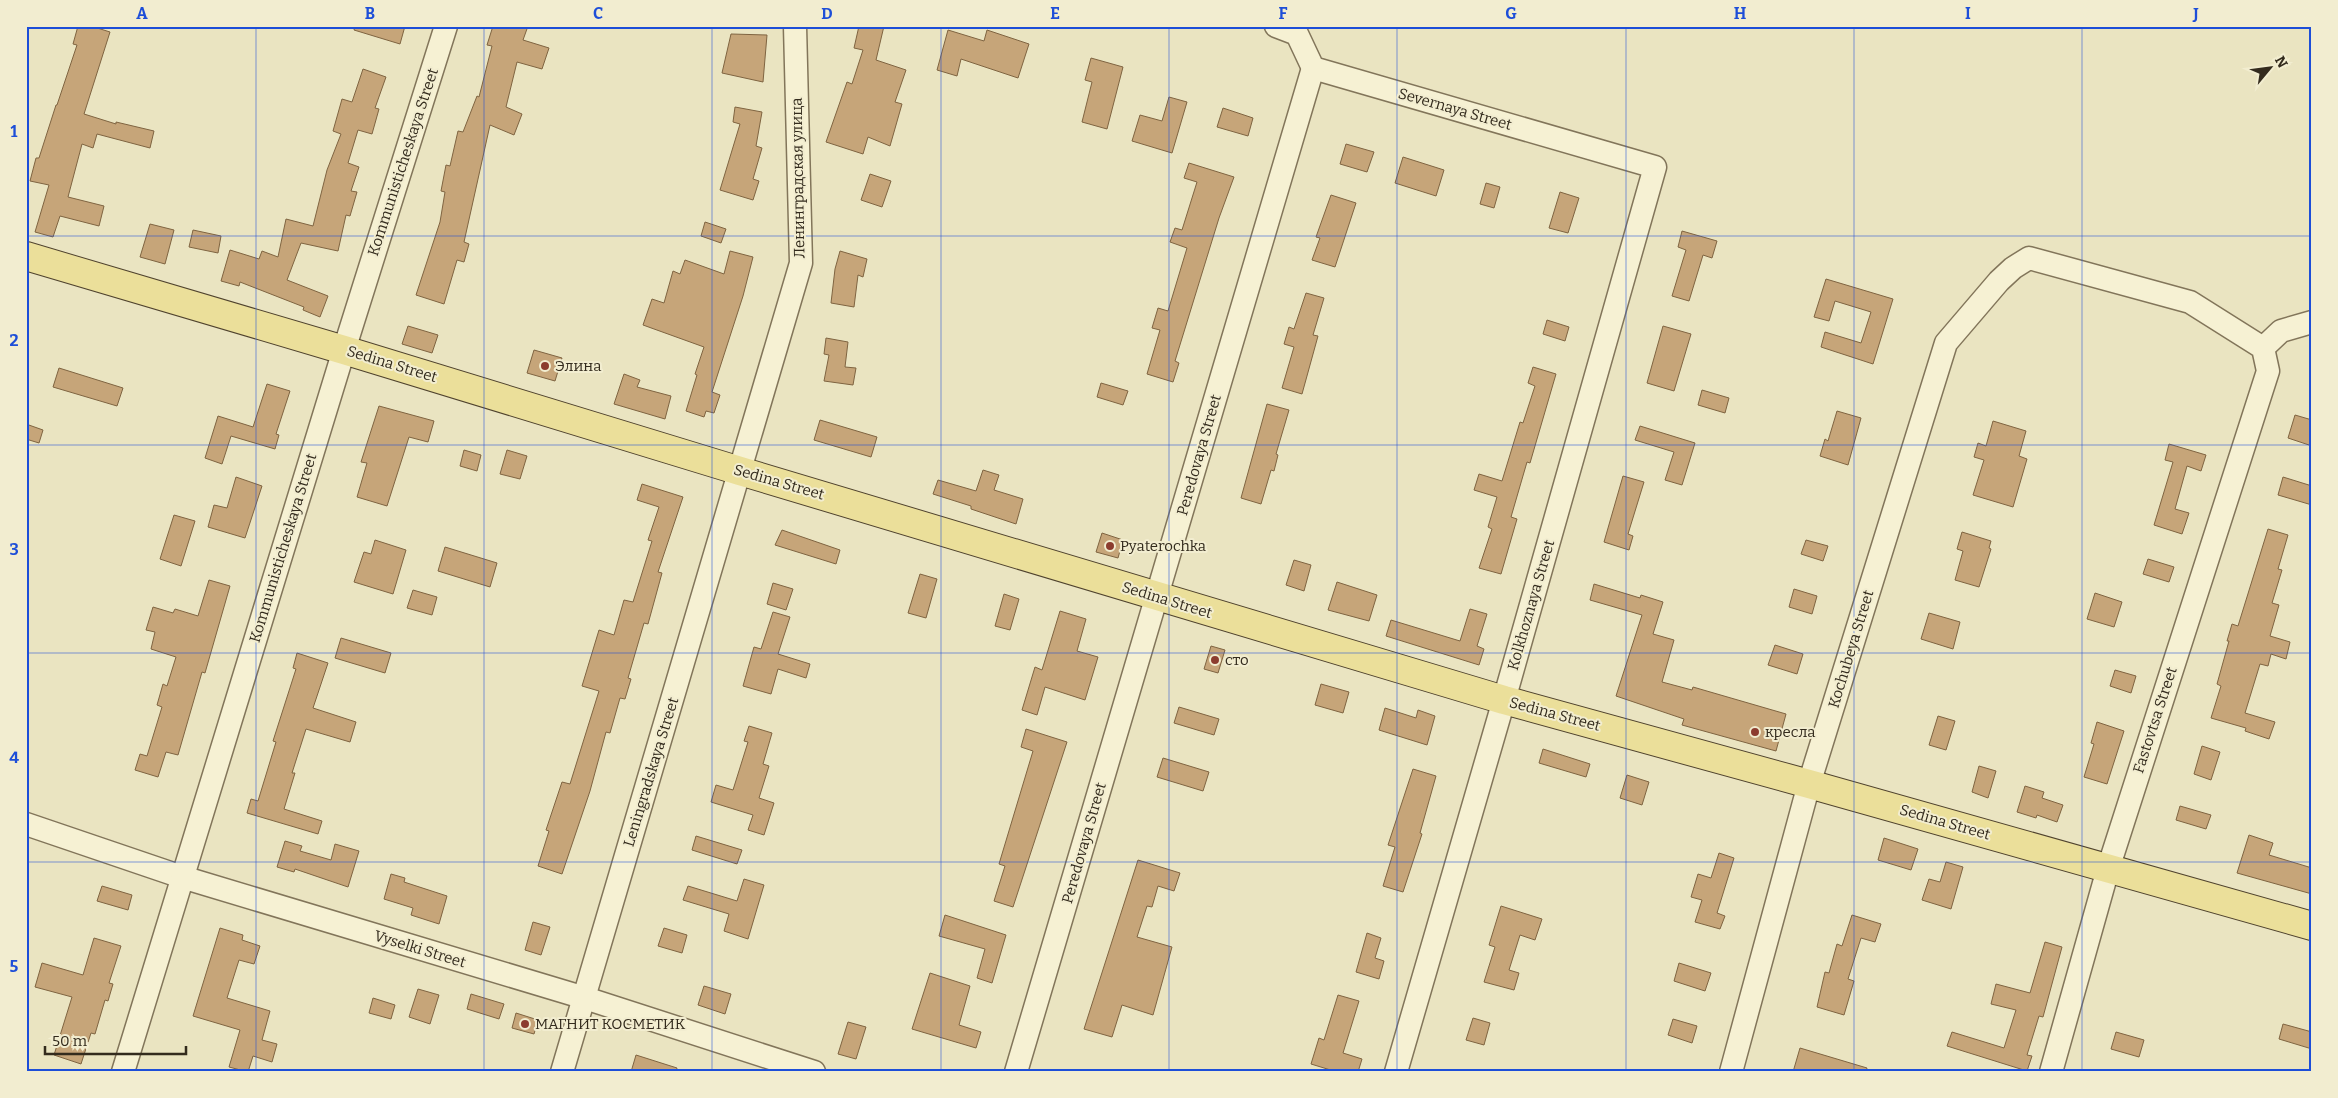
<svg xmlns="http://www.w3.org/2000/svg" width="2338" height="1098" font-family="Bitter,serif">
  <rect width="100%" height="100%" fill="#eae4c1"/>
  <!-- building -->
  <g fill="#c6a579" stroke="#7f6441">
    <polygon points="78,26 91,26 110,32 84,114 116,124 116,122 154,131 150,148 97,134 93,148 82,144 68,197 104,206 99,226 60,216 53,237 35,232 49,185 30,181 36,158 39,158 56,105 57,105 77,45 73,44"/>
    <polygon points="355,26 405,26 400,44 354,30"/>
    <polygon points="493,26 528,26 523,40 549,48 542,69 517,62 506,107 522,114 514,135 490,125 464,242 469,244 464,262 457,260 444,304 416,295 440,222 445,192 441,191 446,165 450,166 458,131 463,132 477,96 479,97 492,46 487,45"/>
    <polygon points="859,26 884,26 876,60 906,70 895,102 902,104 890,146 868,137 863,154 826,142 847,82 852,84 863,50 854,48"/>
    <polygon points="948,30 984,41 987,30 1029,44 1018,78 961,59 957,76 937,70"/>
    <polygon points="731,34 767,35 763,82 722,73"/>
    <polygon points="1091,58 1123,67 1107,129 1082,122 1092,82 1085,80"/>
    <polygon points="363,69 386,77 375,108 379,109 372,134 358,130 348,163 359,167 351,191 357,192 350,216 346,215 338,251 301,243 287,280 328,296 320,317 303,310 304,307 240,282 239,286 221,281 230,250 259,259 262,251 278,257 286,219 313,226 327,170 341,134 333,131 342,99 352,102"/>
    <polygon points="1169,97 1187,102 1172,153 1132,141 1140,115 1162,121"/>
    <polygon points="735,107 762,112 756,146 762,148 753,179 759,181 753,200 720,190 740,124 733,122"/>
    <polygon points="1223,108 1253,118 1248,136 1217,127"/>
    <polygon points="1346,144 1374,152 1367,172 1340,164"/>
    <polygon points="1403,157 1444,170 1436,196 1395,183"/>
    <polygon points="1189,163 1234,177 1219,218 1175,361 1179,363 1173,382 1147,374 1160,330 1152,328 1158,308 1168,311 1187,248 1170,242 1175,228 1182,230 1197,182 1184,178"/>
    <polygon points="870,174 891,181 882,207 861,200"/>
    <polygon points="1486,183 1500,187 1494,208 1480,204"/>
    <polygon points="1560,192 1579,198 1568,233 1549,228"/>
    <polygon points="1331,195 1356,203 1335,267 1312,260 1320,238 1316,237"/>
    <polygon points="705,222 726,229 721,243 701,236"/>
    <polygon points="150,224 174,230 165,264 140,257"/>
    <polygon points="193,230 221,236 218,253 189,247"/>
    <polygon points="1682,231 1717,241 1712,258 1703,255 1689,301 1672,296 1686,250 1678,247"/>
    <polygon points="730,251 753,257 743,296 712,392 720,395 714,413 706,411 704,417 686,411 697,375 695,374 704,347 643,325 652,299 664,303 673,271 680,274 685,260 724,274"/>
    <polygon points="840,251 867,259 863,277 858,275 854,307 831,303 835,269"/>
    <polygon points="1826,279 1893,299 1873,364 1821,347 1825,332 1861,343 1871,312 1835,301 1829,321 1814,317"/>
    <polygon points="1306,293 1324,298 1313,335 1318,336 1302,394 1282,388 1294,347 1284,344 1289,327 1294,329"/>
    <polygon points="1547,320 1569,327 1565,341 1543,334"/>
    <polygon points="408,326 438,335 432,353 402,344"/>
    <polygon points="1663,326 1691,334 1674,391 1647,383"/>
    <polygon points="826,338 848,342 845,367 856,368 853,385 824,381 829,355 824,354"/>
    <polygon points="534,350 562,358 555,381 527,373"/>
    <polygon points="1533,367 1556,374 1530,463 1527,462 1511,517 1517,519 1501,574 1479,568 1492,529 1488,527 1497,497 1474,490 1479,474 1502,481 1520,422 1523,423 1535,386 1528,383"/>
    <polygon points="59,368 123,388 117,406 53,387"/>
    <polygon points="624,374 640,380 637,387 671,396 665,419 614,404"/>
    <polygon points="1101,383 1128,391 1123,405 1097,397"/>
    <polygon points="267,384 290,391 276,434 279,435 275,449 231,436 222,464 205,458 218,416 253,427"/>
    <polygon points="1702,390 1729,398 1725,413 1698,405"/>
    <polygon points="1267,404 1289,410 1276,454 1278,455 1274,471 1271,470 1261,504 1241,498"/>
    <polygon points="379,406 434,421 428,442 409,437 387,506 357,497 367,463 361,462"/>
    <polygon points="1837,411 1861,418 1848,465 1820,456 1825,439 1828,441"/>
    <polygon points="2295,415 2312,420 2312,446 2288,438"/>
    <polygon points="820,420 877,437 871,457 814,440"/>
    <polygon points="1993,421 2026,431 2019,456 2027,459 2013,507 1973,495 1984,460 1974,457 1978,443 1986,446"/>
    <polygon points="26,424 43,430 39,443 26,439"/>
    <polygon points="1640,426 1695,443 1682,485 1665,480 1674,452 1635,440"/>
    <polygon points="2169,444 2206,455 2201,471 2187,466 2175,509 2189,513 2182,534 2154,525 2173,462 2165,460"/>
    <polygon points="464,450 481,455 477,471 460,466"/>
    <polygon points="507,450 527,456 520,479 500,474"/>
    <polygon points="983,470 999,475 994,490 1023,499 1016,524 971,509 971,506 933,494 938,480 976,491"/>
    <polygon points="1623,476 1644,482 1628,534 1633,536 1629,550 1604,542"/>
    <polygon points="236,477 262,486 245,538 208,527 214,505 227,508"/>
    <polygon points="2283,477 2312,486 2312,505 2278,495"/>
    <polygon points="642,484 683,497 658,572 662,573 648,624 644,623 628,678 631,679 625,699 620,698 610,733 606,732 590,791 562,874 538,866 549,831 546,830 562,782 570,784 599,691 582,686 599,630 614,635 624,600 633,602 652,541 648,540 659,507 637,500"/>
    <polygon points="174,515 195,521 181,566 160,559"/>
    <polygon points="2268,529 2288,535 2278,569 2282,570 2272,603 2279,605 2270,636 2290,642 2286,659 2271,654 2268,666 2260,664 2245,713 2275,722 2269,739 2245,731 2246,728 2211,718 2221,686 2217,684 2229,641 2227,641 2232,624 2238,626"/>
    <polygon points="782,530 840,550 836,564 775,545"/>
    <polygon points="1962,532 1991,541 1989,548 1991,549 1979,587 1955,580 1963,551 1957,549"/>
    <polygon points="1102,533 1123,540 1118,558 1096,552"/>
    <polygon points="375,540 406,550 393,594 354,582 364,552 371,554"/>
    <polygon points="1806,540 1828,546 1823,561 1801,554"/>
    <polygon points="445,547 497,563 490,587 438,571"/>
    <polygon points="2148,559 2174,567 2169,582 2143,574"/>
    <polygon points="1294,560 1311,565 1304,591 1286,585"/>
    <polygon points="920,574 937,579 926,618 908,613"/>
    <polygon points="209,580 230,586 205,673 202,672 178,755 166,752 158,777 135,770 140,754 147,756 162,707 157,705 163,684 167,686 176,657 151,649 155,632 146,630 153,607 173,613 175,609 198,616"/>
    <polygon points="1337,582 1377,595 1369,621 1328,610"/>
    <polygon points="773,583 793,589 786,610 767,604"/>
    <polygon points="1594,584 1640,598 1641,595 1663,602 1653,634 1674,640 1662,682 1692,690 1693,687 1786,714 1776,751 1682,725 1684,719 1616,696 1642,615 1590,600"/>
    <polygon points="1794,589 1817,596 1812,614 1789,607"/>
    <polygon points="413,590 437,597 432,615 407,608"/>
    <polygon points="2095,593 2122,602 2114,627 2087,619"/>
    <polygon points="1004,594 1019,599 1010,630 995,626"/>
    <polygon points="1470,609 1487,614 1477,646 1484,649 1479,665 1386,636 1391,620 1460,641"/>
    <polygon points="1060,611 1086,619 1077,651 1098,657 1085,700 1045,687 1037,715 1022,710 1035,667 1042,670"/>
    <polygon points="773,612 790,617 778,654 810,664 806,678 778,669 771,694 743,686 754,647 761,649"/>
    <polygon points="1929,613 1960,622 1953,649 1921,639"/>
    <polygon points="341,638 391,653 385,673 335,658"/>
    <polygon points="1775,645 1803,654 1797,674 1768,665"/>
    <polygon points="1211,646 1225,650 1218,673 1204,669"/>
    <polygon points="297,653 328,663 313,708 356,722 350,742 306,729 292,773 295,773 284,809 322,821 318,834 247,813 251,799 258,801 276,742 273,741 296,669 293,668"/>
    <polygon points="2115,670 2136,676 2131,693 2110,686"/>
    <polygon points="1321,684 1349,692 1343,713 1315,705"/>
    <polygon points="1179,707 1219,719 1214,735 1174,723"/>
    <polygon points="1385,708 1416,718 1418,710 1435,716 1427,745 1379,730"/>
    <polygon points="1938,716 1955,721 1946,750 1929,745"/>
    <polygon points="2097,722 2124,731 2107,784 2084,777 2094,744 2091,743"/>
    <polygon points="749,726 772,733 763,764 769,766 759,798 774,803 764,835 748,830 753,815 711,802 716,785 733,790 748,742 744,741"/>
    <polygon points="1026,729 1067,742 1013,907 994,901 1005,866 999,864 1033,751 1021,747"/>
    <polygon points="2202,746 2220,752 2211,780 2194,774"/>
    <polygon points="1543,749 1590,764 1586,777 1539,763"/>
    <polygon points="1163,758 1209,772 1203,791 1157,777"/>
    <polygon points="1979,766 1996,771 1988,798 1972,792"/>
    <polygon points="1413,769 1436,776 1420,833 1422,834 1403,892 1383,886 1395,847 1388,845"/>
    <polygon points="1627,775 1649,782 1642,805 1620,798"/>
    <polygon points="2025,786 2044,792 2042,798 2063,805 2057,822 2037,815 2036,818 2017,812"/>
    <polygon points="2180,806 2211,815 2206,829 2176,820"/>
    <polygon points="2249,835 2273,843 2269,855 2312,868 2312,894 2237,873"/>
    <polygon points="696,836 742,850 737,864 692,850"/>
    <polygon points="1884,838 1918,849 1911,870 1878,860"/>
    <polygon points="285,841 302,846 300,851 331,860 335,844 359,851 348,887 295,869 294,872 277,867"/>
    <polygon points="1719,853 1734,858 1717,913 1725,916 1720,929 1695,922 1702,900 1691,897 1698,874 1711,878"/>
    <polygon points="1138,860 1180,873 1174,891 1158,886 1152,907 1147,906 1137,937 1172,947 1153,1015 1122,1005 1112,1037 1084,1029"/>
    <polygon points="1946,862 1963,867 1951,909 1922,900 1929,879 1940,882"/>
    <polygon points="391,874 405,878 404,882 447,896 439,924 411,915 413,908 384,899"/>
    <polygon points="744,879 764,885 748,939 724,931 729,914 683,900 688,886 737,901"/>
    <polygon points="102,886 132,895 128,910 97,901"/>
    <polygon points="1501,906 1542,919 1535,940 1520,935 1509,970 1519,973 1514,990 1484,982 1495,947 1489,945"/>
    <polygon points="945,915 1006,935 992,983 977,978 985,949 939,936"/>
    <polygon points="1852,915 1881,924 1875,942 1861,938 1848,979 1854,981 1844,1015 1817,1007 1825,972 1829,973 1837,944 1842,946"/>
    <polygon points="533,922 550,927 541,955 525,950"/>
    <polygon points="220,928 243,935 242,940 260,946 254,964 239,960 227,998 270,1011 262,1040 277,1044 272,1062 253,1056 248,1072 229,1067 240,1030 193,1016"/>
    <polygon points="664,928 687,935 682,953 658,946"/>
    <polygon points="1367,933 1381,938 1375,958 1384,961 1379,979 1356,972"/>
    <polygon points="94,938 121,946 109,983 113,984 108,1001 105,1000 95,1034 91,1033 81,1064 54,1055 72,997 35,987 42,963 83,975"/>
    <polygon points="2045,942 2062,947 2043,1017 2039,1016 2027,1055 2032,1056 2027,1071 1947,1046 1952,1032 2004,1048 2016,1010 1991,1004 1996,984 2030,993"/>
    <polygon points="1679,963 1711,973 1705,991 1674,981"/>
    <polygon points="930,973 970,986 959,1025 981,1032 976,1048 912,1029"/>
    <polygon points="704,986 731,994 725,1014 698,1005"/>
    <polygon points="418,989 439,995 430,1024 409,1017"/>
    <polygon points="471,994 504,1004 499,1019 467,1009"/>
    <polygon points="1338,995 1359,1001 1343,1053 1362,1059 1358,1072 1337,1072 1311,1064 1319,1038 1324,1040"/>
    <polygon points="373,998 395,1005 391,1019 369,1013"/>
    <polygon points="516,1013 538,1020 534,1034 512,1028"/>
    <polygon points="1473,1018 1490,1023 1484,1045 1466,1040"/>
    <polygon points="1673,1019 1697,1026 1692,1043 1668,1035"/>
    <polygon points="848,1022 866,1027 856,1059 838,1054"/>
    <polygon points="2283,1024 2312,1032 2312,1049 2279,1039"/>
    <polygon points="2116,1032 2144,1040 2139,1057 2111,1049"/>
    <polygon points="1800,1048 1867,1068 1866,1072 1793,1072"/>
    <polygon points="636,1055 677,1068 676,1072 631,1072"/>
  </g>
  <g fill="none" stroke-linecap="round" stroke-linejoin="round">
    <defs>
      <g id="minor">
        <polyline points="1276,26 1297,34 1313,68 1655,167 1504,700 1396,1072"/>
        <polyline points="2263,348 2281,331 2312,322"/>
        <polyline points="26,824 182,877 585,998 814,1072"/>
        <polyline points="123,1072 344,350 446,26"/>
        <polyline points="562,1072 801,263 795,26"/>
        <polyline points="1016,1072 1313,68"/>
        <polyline points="1731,1072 1809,784 1946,343 1999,281 2013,268 2029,258 2190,302 2263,348 2268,371 2108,869 2051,1072"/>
      </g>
      <polyline id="major" points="26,256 344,350 740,471 1504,700 1809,784 2312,926"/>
    </defs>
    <!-- minor casing -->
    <use href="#minor" stroke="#82755a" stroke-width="25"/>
    <!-- major casing -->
    <use href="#major" stroke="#50432e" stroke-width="30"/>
    <!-- minor -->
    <use href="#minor" stroke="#f6f1d3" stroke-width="22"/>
    <!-- major -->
    <use href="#major" stroke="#ebdf9a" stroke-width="28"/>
  </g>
  <!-- grid -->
  <path fill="none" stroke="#1d4ed8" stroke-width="1" stroke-opacity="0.55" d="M256,26V1072M484,26V1072M712,26V1072M941,26V1072M1169,26V1072M1397,26V1072M1626,26V1072M1854,26V1072M2082,26V1072M26,236H2312M26,445H2312M26,653H2312M26,862H2312"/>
  <!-- markers -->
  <g fill="#8c3c2e" stroke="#f2edd0" stroke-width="2">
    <circle cx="545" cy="366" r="5"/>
    <circle cx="1110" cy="546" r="5"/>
    <circle cx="1215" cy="660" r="5"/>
    <circle cx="1755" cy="732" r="5"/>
    <circle cx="525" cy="1024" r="5"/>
  </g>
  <g text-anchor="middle" stroke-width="4" stroke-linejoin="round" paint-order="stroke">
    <!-- street labels -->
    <g font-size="15" fill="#332b1d" stroke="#f2edd0">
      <text transform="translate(1455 109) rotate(16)" y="5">Severnaya Street</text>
      <text transform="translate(403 162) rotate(-72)" y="5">Kommunisticheskaya Street</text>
      <text transform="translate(798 178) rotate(-91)" y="5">Ленинградская улица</text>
      <text transform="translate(392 364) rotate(17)" y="5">Sedina Street</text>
      <text transform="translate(1199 455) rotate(-74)" y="5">Peredovaya Street</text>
      <text transform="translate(779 482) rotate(16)" y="5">Sedina Street</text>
      <text transform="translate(283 548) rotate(-73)" y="5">Kommunisticheskaya Street</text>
      <text transform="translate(1167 600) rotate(17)" y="5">Sedina Street</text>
      <text transform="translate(1531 605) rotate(-74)" y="5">Kolkhoznaya Street</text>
      <text transform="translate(1851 649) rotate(-73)" y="5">Kochubeya Street</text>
      <text transform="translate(1555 714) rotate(15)" y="5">Sedina Street</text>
      <text transform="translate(2155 720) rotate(-72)" y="5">Fastovtsa Street</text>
      <text transform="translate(651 772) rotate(-73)" y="5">Leningradskaya Street</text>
      <text transform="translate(1945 822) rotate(16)" y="5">Sedina Street</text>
      <text transform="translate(1084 843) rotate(-74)" y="5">Peredovaya Street</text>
      <text transform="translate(420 949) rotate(17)" y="5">Vyselki Street</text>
    </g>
    <!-- poi labels -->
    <g font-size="15" fill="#332b1d" stroke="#f2edd0" text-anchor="start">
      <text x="555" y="371">Элина</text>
      <text x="1120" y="551">Pyaterochka</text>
      <text x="1225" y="665">сто</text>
      <text x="1765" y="737">кресла</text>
      <text x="535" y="1029">МАГНИТ КОСМЕТИК</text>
    </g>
  </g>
  <!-- border -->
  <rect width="2338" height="1098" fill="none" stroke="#f2edd0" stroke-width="55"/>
  <!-- north arrow -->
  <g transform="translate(2270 68) rotate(61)" stroke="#f2edd0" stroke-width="4" paint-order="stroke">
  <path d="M0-4L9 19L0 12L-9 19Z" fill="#332b1d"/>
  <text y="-8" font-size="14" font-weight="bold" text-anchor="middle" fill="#332b1d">N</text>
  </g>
  <!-- scale -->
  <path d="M45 1046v8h141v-8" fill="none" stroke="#332b1d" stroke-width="2.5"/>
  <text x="52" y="1046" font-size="15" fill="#332b1d" stroke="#f2edd0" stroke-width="4" paint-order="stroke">50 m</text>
  <rect x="28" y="28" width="2282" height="1042" fill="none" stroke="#1d4ed8" stroke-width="2"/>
  <g font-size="16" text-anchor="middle" font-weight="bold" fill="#1d4ed8">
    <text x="142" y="19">A</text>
    <text x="370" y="19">B</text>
    <text x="598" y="19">C</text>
    <text x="827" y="19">D</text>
    <text x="1055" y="19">E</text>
    <text x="1283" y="19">F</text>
    <text x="1511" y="19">G</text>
    <text x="1740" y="19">H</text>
    <text x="1968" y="19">I</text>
    <text x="2196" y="19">J</text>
    <text x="14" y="137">1</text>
    <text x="14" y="346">2</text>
    <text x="14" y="555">3</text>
    <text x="14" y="763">4</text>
    <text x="14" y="972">5</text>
  </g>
</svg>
